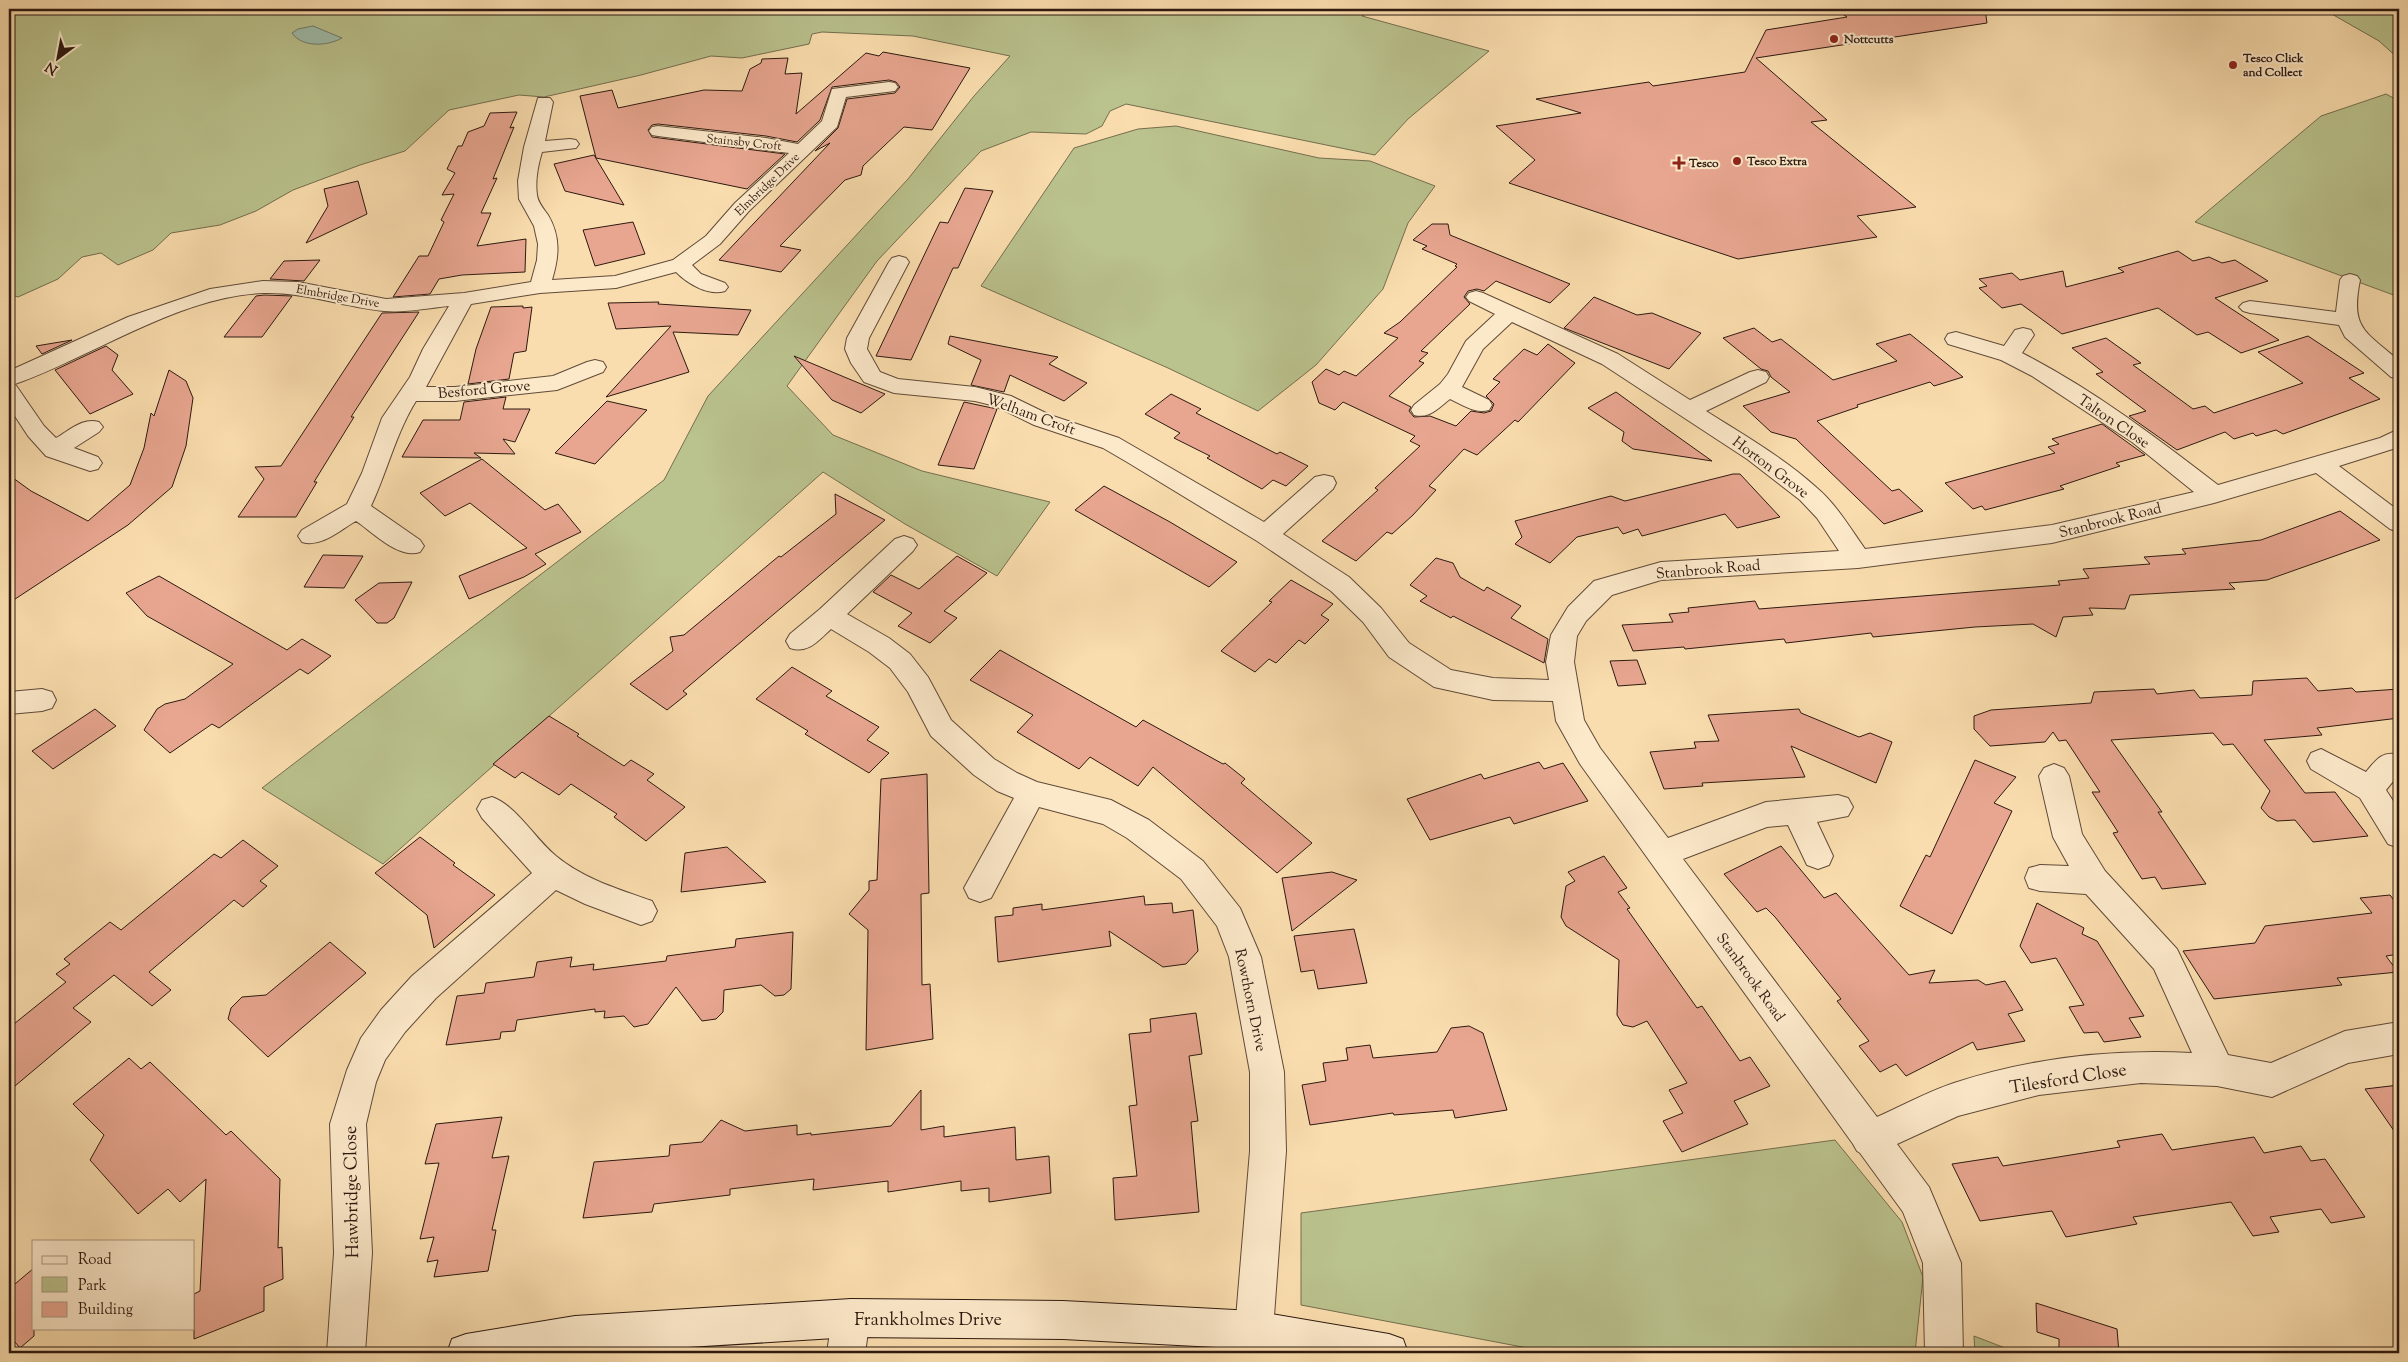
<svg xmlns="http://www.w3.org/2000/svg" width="2408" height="1362" font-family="'Sorts Mill Goudy',serif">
  <rect width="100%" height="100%" fill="#faddae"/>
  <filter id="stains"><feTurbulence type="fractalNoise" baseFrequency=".004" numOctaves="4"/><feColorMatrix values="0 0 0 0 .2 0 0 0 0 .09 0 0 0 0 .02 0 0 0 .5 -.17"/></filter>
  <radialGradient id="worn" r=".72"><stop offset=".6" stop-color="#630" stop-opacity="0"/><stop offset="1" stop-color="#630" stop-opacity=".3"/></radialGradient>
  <!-- green -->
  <g fill="#bac28d" stroke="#746e4e">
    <polygon points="9,9 1372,9 1362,16 1489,51 1408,119 1375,155 1126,104 1110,111 1102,126 1086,134 1031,132 981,151 877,261 787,386 833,435 922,471 1050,502 997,576 905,524 823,472 383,864 262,788 664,480 708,396 908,179 974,96 1010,56 913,36 822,32 812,34 809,44 742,58 711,56 641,75 544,97 519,95 449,110 405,151 360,165 293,190 256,211 220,225 171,233 153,250 118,265 101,253 82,257 58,279 18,297 9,294"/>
    <polygon points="2323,9 2399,9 2399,59 2379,41"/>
    <polygon points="2386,94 2399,101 2399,297 2195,222 2321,116"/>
    <polygon points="1176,126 1319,158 1370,161 1435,186 1408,223 1383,289 1316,365 1258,411 1168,368 981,286 1074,148 1138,129"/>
    <polygon points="1835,1140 1902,1222 1923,1277 1915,1353 1554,1353 1301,1305 1301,1213"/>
    <polygon points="1974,1336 2018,1353 1975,1353"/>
  </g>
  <!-- water -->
  <path fill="#9ebcaa" stroke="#717b6c" d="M313,26L342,38C328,46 302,48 292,33L298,29Z"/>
  <!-- building -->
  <g fill="#e8a690" stroke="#2d1910">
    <polygon points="1835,9 1985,9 1987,23 1756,58 1827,120 1811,122 1916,207 1857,216 1877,237 1738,259 1509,183 1535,160 1496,126 1581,113 1536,99 1649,82 1653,86 1745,72 1766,30 1847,17"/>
    <polygon points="883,52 970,68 932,130 904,127 863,166 861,175 845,180 780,246 801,250 781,272 719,260 830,143 815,151 838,128 847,99 895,93 900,87 896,82 889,80 832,87 820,120 797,142 766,136 658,124 652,125 648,130 652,137 785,154 747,189 596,158 580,96 612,90 618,108 704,90 742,91 750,69 761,63 762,59 788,58 785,74 802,73 796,114 866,53 879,56"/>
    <polygon points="517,112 510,128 514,127 493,179 497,178 481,213 491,213 477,246 526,239 525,272 462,275 439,279 430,294 393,297 419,256 428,256 444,222 441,220 454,194 442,195 455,173 447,169 458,146 462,146 468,132 484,126 490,113"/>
    <polygon points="594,155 624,205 565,191 554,164"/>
    <polygon points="358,181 367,214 306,243 328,206 324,189"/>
    <polygon points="965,188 993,191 958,268 953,268 911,360 876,356 940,222 948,223"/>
    <polygon points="633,222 645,254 595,266 583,230"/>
    <polygon points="1432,224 1448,224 1450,235 1570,284 1550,303 1496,281 1484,291 1477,289 1468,291 1464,297 1470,304 1421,351 1428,353 1419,361 1424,363 1389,396 1411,407 1409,411 1414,417 1430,416 1456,426 1471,411 1484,413 1491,411 1494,404 1486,396 1500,382 1493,379 1524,349 1537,355 1548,344 1575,363 1518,422 1515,420 1477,455 1464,449 1429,486 1436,490 1413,515 1392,534 1387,532 1356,561 1322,541 1378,490 1375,488 1420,446 1410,441 1415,436 1343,402 1335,410 1319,403 1312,382 1326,369 1339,375 1344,371 1356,376 1398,338 1384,333 1400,322 1457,267 1455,266 1457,264 1422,249 1427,246 1413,240"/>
    <polygon points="2178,251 2193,261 2209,257 2222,263 2235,260 2268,281 2215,298 2279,340 2241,353 2208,332 2197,335 2158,308 2062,334 2021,304 2002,308 1979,288 1987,286 1979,279 2012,273 2020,280 2063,271 2066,287 2124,272 2118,268"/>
    <polygon points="320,260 304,281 270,279 284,261"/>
    <polygon points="264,295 292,296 262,337 224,337 256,296"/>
    <polygon points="1594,297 1637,315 1652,313 1701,333 1669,369 1564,328"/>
    <polygon points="659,302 658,304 751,310 738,335 673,332 689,372 606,397 671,326 616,329 608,303"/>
    <polygon points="523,306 523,308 532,307 526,351 514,353 509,379 468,384 476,349 491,307"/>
    <polygon points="419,312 351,417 354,417 314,482 317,482 296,517 238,517 264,479 255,467 281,466 382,313"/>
    <polygon points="1754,328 1772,342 1781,339 1833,380 1897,361 1876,344 1910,334 1963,377 1934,386 1930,382 1857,405 1858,407 1817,421 1892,491 1899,489 1923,511 1884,524 1796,439 1771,432 1743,406 1790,392 1771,377 1768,371 1761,369 1723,338"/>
    <polygon points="950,336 1058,357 1049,364 1087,383 1064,401 1010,375 1004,392 971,385 981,360 948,344"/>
    <polygon points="2308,336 2364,373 2349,378 2380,399 2283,434 2276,430 2256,436 2253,433 2234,439 2225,432 2177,450 2129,416 2146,411 2096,374 2103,372 2072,348 2106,338 2141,363 2133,365 2193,409 2205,406 2214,413 2303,383 2258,352"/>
    <polygon points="72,340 42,354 36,346"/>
    <polygon points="106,346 118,355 112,370 133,394 90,414 55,370"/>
    <polygon points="794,356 885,394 861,413 832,400"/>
    <polygon points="169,370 186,381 193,398 186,446 172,487 128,525 9,603 9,475 31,491 88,521 130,485 144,448 151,413 154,416"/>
    <polygon points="1616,392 1660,424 1712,461 1633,449 1622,441 1624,432 1588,408"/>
    <polygon points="1171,394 1201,409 1196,413 1277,454 1280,452 1308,466 1286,486 1273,480 1262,489 1207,458 1210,456 1174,438 1180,433 1145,414"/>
    <polygon points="506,397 503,409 530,409 515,442 503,439 515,454 474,453 481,458 402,457 423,420 460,420 464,402"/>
    <polygon points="607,401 647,410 595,464 555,453"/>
    <polygon points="964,402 997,409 974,469 938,465"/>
    <polygon points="2102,424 2145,455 2116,463 2120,466 2060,486 2064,489 1985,510 1982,506 1973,509 1945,483 2055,453 2048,447 2059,444 2052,439"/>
    <polygon points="482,459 545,510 558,504 581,532 535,554 546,564 524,577 469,599 459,576 527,548 470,503 445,516 420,493"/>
    <polygon points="1733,474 1740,474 1780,517 1737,528 1725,514 1642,536 1638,529 1623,534 1618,527 1577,537 1550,563 1515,544 1522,537 1515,521 1611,496 1625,501"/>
    <polygon points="1104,486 1170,522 1237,562 1209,587 1075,510"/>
    <polygon points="835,494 885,520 683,691 687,694 667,710 630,684 673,651 670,637 684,635 779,556 781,557 836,514"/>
    <polygon points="2340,511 2380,540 2267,580 2229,583 2235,589 2130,595 2125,609 2089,608 2093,615 2063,617 2056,637 2033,624 1975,627 1873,637 1871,633 1786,643 1784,639 1685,649 1684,647 1633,651 1622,625 1673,622 1669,614 1689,612 1688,608 1755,601 1759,609 2060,585 2058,581 2089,578 2083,569 2150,564 2144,557 2186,554 2182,549 2261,540"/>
    <polygon points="323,555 363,556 344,588 304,587"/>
    <polygon points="957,556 987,573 944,611 957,618 930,643 898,626 912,613 873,592 891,575 919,589"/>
    <polygon points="1436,558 1453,563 1460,577 1484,591 1487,587 1521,606 1511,618 1548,639 1544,663 1453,616 1451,618 1420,601 1427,596 1410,585"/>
    <polygon points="159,576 287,650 302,639 331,656 308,674 300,669 219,728 212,724 170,753 144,730 157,709 165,704 185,699 233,664 147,616 126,593"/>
    <polygon points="1291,580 1333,604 1321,615 1329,620 1305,644 1299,640 1276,663 1269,659 1255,672 1221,651 1272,602 1269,601"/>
    <polygon points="412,582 394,618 387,623 377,623 355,600 379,583"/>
    <polygon points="1000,650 1136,727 1143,720 1223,764 1225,763 1245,779 1241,783 1312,843 1277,873 1153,767 1138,786 1090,757 1079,769 1017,732 1033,715 970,680"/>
    <polygon points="1637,660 1646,684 1618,686 1610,661"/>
    <polygon points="792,667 832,691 826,696 879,727 867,740 889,753 869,773 805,734 808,731 756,699"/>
    <polygon points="2307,678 2318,691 2352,688 2356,692 2399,689 2399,718 2317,728 2322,735 2264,740 2305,793 2335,792 2368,836 2313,842 2295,820 2277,821 2269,817 2261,808 2270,791 2233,744 2223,745 2213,733 2111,740 2162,812 2158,812 2206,884 2162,889 2155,877 2142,879 2113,833 2118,832 2092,792 2100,792 2066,740 2059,741 2053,732 2045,742 1990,746 1974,729 1974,716 1991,710 2091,703 2094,692 2154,689 2157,694 2194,690 2200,698 2252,695 2253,681"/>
    <polygon points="95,709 116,726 53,769 32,751"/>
    <polygon points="1799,709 1801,713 1859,737 1870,733 1892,742 1876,783 1791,746 1805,777 1702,783 1703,786 1664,789 1650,752 1696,748 1694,742 1719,741 1708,715"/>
    <polygon points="549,716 579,734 577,736 624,766 631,760 654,774 647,780 685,807 646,841 614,817 617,814 571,784 559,795 522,772 515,778 493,764"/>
    <polygon points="1975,760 2016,777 1994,803 2012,811 1952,934 1900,906 1926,855 1930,857"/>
    <polygon points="1539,762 1544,769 1563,763 1588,801 1514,824 1510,817 1430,840 1407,799 1481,774 1484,779"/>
    <polygon points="927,774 929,893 921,894 922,985 930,984 933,1039 866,1050 868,930 849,914 869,890 869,881 877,880 881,779"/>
    <polygon points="420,837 455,863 453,865 495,895 434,948 427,915 375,873"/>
    <polygon points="243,840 278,866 260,881 267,886 243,907 234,900 149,972 171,990 152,1006 114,975 73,1008 91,1022 9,1091 9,1028 66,982 56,974 70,964 64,959 110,922 121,930 214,854 221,858"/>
    <polygon points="1781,846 1824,898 1836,893 1909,975 1935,970 1929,983 1978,980 1986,985 2005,981 2023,1010 2008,1014 2025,1041 1977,1050 1973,1042 1906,1076 1896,1064 1880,1072 1859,1046 1869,1041 1837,1001 1841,999 1775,917 1766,908 1757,912 1724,874"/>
    <polygon points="727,847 766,882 681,892 685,853"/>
    <polygon points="1604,856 1627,888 1618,892 1630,908 1627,909 1697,1008 1702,1006 1740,1061 1750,1057 1770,1086 1734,1101 1748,1124 1682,1152 1663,1121 1683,1113 1669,1090 1687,1083 1647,1021 1633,1027 1623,1025 1617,1015 1619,960 1566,926 1561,917 1566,886 1575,881 1568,872"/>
    <polygon points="1332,872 1357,880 1292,931 1282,878"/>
    <polygon points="2390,895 2399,907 2399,954 2386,956 2398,972 2337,978 2342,985 2214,999 2183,951 2255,943 2265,926 2372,913 2360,898"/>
    <polygon points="1144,896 1145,905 1172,903 1173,913 1193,910 1198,951 1186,964 1163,967 1109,931 1111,946 998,962 995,917 1013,915 1013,908 1042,904 1042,910"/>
    <polygon points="2037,903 2084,928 2082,934 2097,941 2144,1016 2129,1018 2141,1037 2104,1042 2098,1032 2084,1033 2069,1007 2084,1005 2056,958 2031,963 2020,946"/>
    <polygon points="1354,929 1367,983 1318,989 1314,970 1301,972 1294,936"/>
    <polygon points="793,932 791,989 784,995 775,996 761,985 724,990 723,1012 716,1019 702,1021 676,987 648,1024 634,1027 624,1016 604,1018 605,1011 595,1012 595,1009 517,1020 515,1031 501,1032 500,1039 446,1045 457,996 484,993 486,983 534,977 537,962 572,957 570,967 594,964 593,970 666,961 667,956 735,947 736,939"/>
    <polygon points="330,942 366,973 268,1057 228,1019 231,1008 242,997 266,995"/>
    <polygon points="1196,1013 1202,1054 1189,1056 1198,1121 1191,1122 1199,1212 1115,1220 1113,1178 1137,1176 1129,1106 1137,1105 1129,1034 1151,1032 1150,1019"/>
    <polygon points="1469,1026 1483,1033 1507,1110 1455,1118 1453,1110 1394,1115 1393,1113 1310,1125 1302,1085 1326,1081 1323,1063 1348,1060 1346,1048 1370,1045 1373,1058 1437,1052 1451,1028"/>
    <polygon points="129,1058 141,1069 150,1062 226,1135 231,1131 280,1179 278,1248 282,1247 283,1279 264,1287 264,1311 194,1339 194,1294 200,1291 206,1179 180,1202 168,1189 138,1214 90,1160 104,1135 73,1104"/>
    <polygon points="2399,1085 2399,1138 2365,1089"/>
    <polygon points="921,1090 921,1130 944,1126 944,1137 1015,1127 1016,1160 1049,1156 1051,1193 989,1202 989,1188 961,1191 961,1181 888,1192 888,1181 813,1190 814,1179 730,1189 730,1195 654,1204 652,1212 583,1218 594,1162 669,1156 670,1145 702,1142 721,1120 745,1131 797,1125 797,1135 811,1133 811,1135 891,1126"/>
    <polygon points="502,1117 492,1158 509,1156 492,1230 496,1230 488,1271 434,1277 438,1260 427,1262 434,1237 420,1239 439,1163 425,1164 436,1124"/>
    <polygon points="2162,1134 2172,1150 2254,1137 2264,1153 2301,1146 2311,1161 2325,1159 2365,1217 2331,1223 2321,1209 2270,1217 2279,1232 2253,1236 2231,1202 2133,1217 2137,1224 2066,1237 2052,1211 1980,1221 1952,1164 1998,1157 2003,1166 2120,1147 2117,1141"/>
    <polygon points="34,1268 34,1336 20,1348 9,1335 9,1289"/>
    <polygon points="2036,1303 2117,1329 2119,1353 2059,1353 2059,1339 2037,1332"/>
  </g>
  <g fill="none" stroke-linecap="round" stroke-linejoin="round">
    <defs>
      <g id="street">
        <path d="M889,82L895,83L898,87L895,91L846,97L837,127L749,211L720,244L692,265L701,274L725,283L728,287L725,291C708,296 688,284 676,272L616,288L540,293L471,304L426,387H455L553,376L587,362L595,360L603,362L606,367L603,372L557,390L455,401H416C396,433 387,472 371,506L420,540L424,546L420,552C398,559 374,533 356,521C340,530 321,548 302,542L298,536L302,530L347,504L362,473L382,418L410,377L423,349L449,306C428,308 405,313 384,311C344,307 305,292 264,293C179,296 94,356 15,384L44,426L56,438C70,430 83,417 99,422L103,427L99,432L74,448L98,457L102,463L98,469L90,471L46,456L28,436L9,407V371L128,317L210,289L263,281L298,282L386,299L464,293L531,282L537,260L538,244L534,226L519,199L518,181L524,147L538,98H550L553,102L545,141L570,139L576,140L579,144L576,148L542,152C538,165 535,181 537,195C538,203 544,209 548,215C561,237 559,257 552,280L615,276L673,260L706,236L735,203L789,153L658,136L652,135L649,131L652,127L658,126L766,138L798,144L822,121L832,89Z"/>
        <path d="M899,256L906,258L909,262L869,338L867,349L880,372L898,379L975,387L1011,396L1050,415L1119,438L1264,522L1315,477L1324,475L1333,477L1336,483L1333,489L1283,534L1349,577L1381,608L1409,643L1451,670L1493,678L1549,680L1546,662L1551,635L1568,607L1594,581L1661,562L1839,551L1817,518L1800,500L1747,459L1602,364L1512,322L1483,349L1462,387L1489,400L1492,405L1489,410C1475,414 1463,405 1450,399C1438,408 1430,419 1414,415L1411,410L1414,405L1440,384L1448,374L1466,341L1495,314L1469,301L1466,297L1469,293L1476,291L1483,293L1618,354L1690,400L1750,372L1758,370L1766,372L1769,377L1766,382L1706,411C1744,435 1784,458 1817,488C1837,505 1850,528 1865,549L2052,525L2194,492L2132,442L2032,376L2001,360L1948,344L1945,339L1948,334L1956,332L2004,346L2015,330L2023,328L2031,330L2034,335L2022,353C2092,389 2156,437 2218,485L2380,438L2399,429V447L2339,466L2399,511V532L2390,529L2316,473L2214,503L2052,543L1858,568L1661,580L1612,595L1586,621L1577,636L1574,662L1584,720L1600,748L1668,838L1766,802L1838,795L1848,798L1853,807L1848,816L1817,822L1833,856L1829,865L1818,869L1807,865L1788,825L1767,827L1683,859L1877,1117C1902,1106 1927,1092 1954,1083C2030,1058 2112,1049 2192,1053L2154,969L2086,894L2040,891L2029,888L2025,878L2029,868L2040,865L2069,866L2053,837L2039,776L2044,768L2054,764L2064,768L2069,776L2082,834L2105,871L2177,949L2228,1055L2271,1063L2345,1031L2399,1022V1054L2348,1063L2272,1097L2217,1086L2141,1083L2039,1095L1958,1116L1897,1144L1929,1187L1961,1263L1963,1353H1925L1923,1263L1903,1212L1860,1153L1857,1151L1853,1144L1580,764L1556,721L1553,701L1493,700L1434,687L1389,657L1363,622L1331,591L1257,541L1127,462L1103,448L1034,425L995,406L975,401L894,393L864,382L851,363L845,349L847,338L889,262L892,258Z"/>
        <path d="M2350,274L2357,276L2360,280C2350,329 2365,331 2399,361V379L2391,377L2345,337L2339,325L2250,313L2243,311L2239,307L2243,303L2250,301L2336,312L2340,280L2343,276Z"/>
        <path d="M904,536L913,539L917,545L913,551L847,614L889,638L910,654L928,677L951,720L994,759L1017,773L1037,782L1111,800L1149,820L1203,861L1240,908L1261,957L1284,1072L1286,1151L1273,1330L1268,1344L1254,1349L1240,1344L1235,1330L1250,1151V1072L1229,957L1217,926L1181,879L1127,838L1103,824L1039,807L991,898L980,902L969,898L964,888L1014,798L997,791L974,775L931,736L908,692L890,668L869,652L831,629C818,641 808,654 790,648L786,641L790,634L820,609L895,539Z"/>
        <polygon points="42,689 52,692 56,700 52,708 42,711 9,714 9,692"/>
        <path d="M2321,749L2366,772C2376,760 2382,750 2399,755V774L2386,790L2399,810V848L2388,844L2360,798L2311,769L2307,761L2311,753Z"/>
        <path d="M492,797C516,805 535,839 556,856C584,879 618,889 652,901L657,911L652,921L641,925L585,904L556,890L436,998L405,1032L385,1060L376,1082L366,1124L372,1253L365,1353H327L334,1253L330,1124L347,1070L361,1038L381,1010L412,976L532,873L482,818L477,809L482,800Z"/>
        <polygon points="851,1299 865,1304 870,1318 865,1353 827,1353 832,1318 837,1304"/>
      </g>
      <polygon id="secondary" points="851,1299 1063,1301 1254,1311 1389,1334 1403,1339 1408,1353 1277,1353 1254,1349 1063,1339 851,1337 592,1353 447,1353 452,1339 466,1334 575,1316"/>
    </defs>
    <!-- street casing -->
    <use href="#street" stroke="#604a38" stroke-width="2"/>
    <!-- secondary casing -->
    <use href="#secondary" stroke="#2d1910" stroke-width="2"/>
    <!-- street -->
    <use href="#street" fill="#fce9ca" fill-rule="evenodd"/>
    <!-- secondary -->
    <use href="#secondary" fill="#fce9ca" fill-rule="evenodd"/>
  </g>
  <!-- markers -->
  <g fill="#8f2418" stroke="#fce9ca" stroke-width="2">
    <circle cx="1834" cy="39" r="5"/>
    <circle cx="2233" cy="65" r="5"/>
    <circle cx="1737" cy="161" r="5"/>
    <path d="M1676.5 155.5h5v5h5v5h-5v5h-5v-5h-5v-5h5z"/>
  </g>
  <g text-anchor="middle" stroke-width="4" stroke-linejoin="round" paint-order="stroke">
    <!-- far-poi labels -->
    <g font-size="12" font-weight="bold" fill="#2d1910" stroke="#fce9ca" text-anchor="start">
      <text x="1844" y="43">Nottcutts</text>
      <text x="2243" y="62">Tesco Click<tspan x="2243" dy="14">and Collect</tspan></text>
      <text x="1747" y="165">Tesco Extra</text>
      <text x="1689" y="167">Tesco</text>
    </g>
    <!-- far-street labels -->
    <g font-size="12" fill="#2d1910" stroke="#fce9ca">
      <text transform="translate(744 142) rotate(6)" y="4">Stainsby Croft</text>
      <text transform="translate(767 184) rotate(-44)" y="4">Elmbridge Drive</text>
      <text transform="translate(338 296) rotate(10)" y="4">Elmbridge Drive</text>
    </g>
    <!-- street labels -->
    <g font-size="15" fill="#2d1910" stroke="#fce9ca">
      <text transform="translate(484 389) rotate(-5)" y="5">Besford Grove</text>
      <text transform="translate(1031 414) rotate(20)" y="5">Welham Croft</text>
      <text transform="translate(2114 421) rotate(34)" y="5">Talton Close</text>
      <text transform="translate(1771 467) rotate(37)" y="5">Horton Grove</text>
      <text transform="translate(2110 520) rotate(-14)" y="5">Stanbrook Road</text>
      <text transform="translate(1708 569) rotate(-5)" y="5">Stanbrook Road</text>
      <text transform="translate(1751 977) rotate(54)" y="5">Stanbrook Road</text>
      <text transform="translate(1251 1000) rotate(78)" y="5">Rowthorn Drive</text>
    </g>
    <!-- near-street labels -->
    <g font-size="18" fill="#2d1910" stroke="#fce9ca">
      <text transform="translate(2068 1078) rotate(-9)" y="6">Tilesford Close</text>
      <text transform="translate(351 1192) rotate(-91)" y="6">Hawbridge Close</text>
      <text x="928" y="1325">Frankholmes Drive</text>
    </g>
  </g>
  <!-- margin -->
  <rect width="2408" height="1362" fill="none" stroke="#faddae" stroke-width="30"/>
  <rect x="10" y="10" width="2388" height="1342" fill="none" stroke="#2d1910" stroke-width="2.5"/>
  <rect x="15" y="15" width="2378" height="1332" fill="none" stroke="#2d1910"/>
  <!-- legend -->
  <rect x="32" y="1240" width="162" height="90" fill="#fce9ca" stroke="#a99680"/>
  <rect x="42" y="1256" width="25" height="8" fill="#fce9ca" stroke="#a99680"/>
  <text x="78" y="1264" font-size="15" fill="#2d1910">Road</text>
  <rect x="42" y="1277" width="25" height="15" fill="#bac28d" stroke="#a99680"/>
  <text x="78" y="1290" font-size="15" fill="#2d1910">Park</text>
  <rect x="42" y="1302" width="25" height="15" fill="#e8a690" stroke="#a99680"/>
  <text x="78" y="1314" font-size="15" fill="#2d1910">Building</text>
  <!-- north arrow -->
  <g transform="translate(58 58) rotate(212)" stroke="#fce9ca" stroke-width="4" paint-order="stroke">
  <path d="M0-4L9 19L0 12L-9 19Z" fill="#2d1910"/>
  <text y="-8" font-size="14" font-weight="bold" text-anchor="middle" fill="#2d1910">N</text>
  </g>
  <rect width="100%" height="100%" filter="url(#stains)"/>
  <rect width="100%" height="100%" fill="url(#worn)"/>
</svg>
